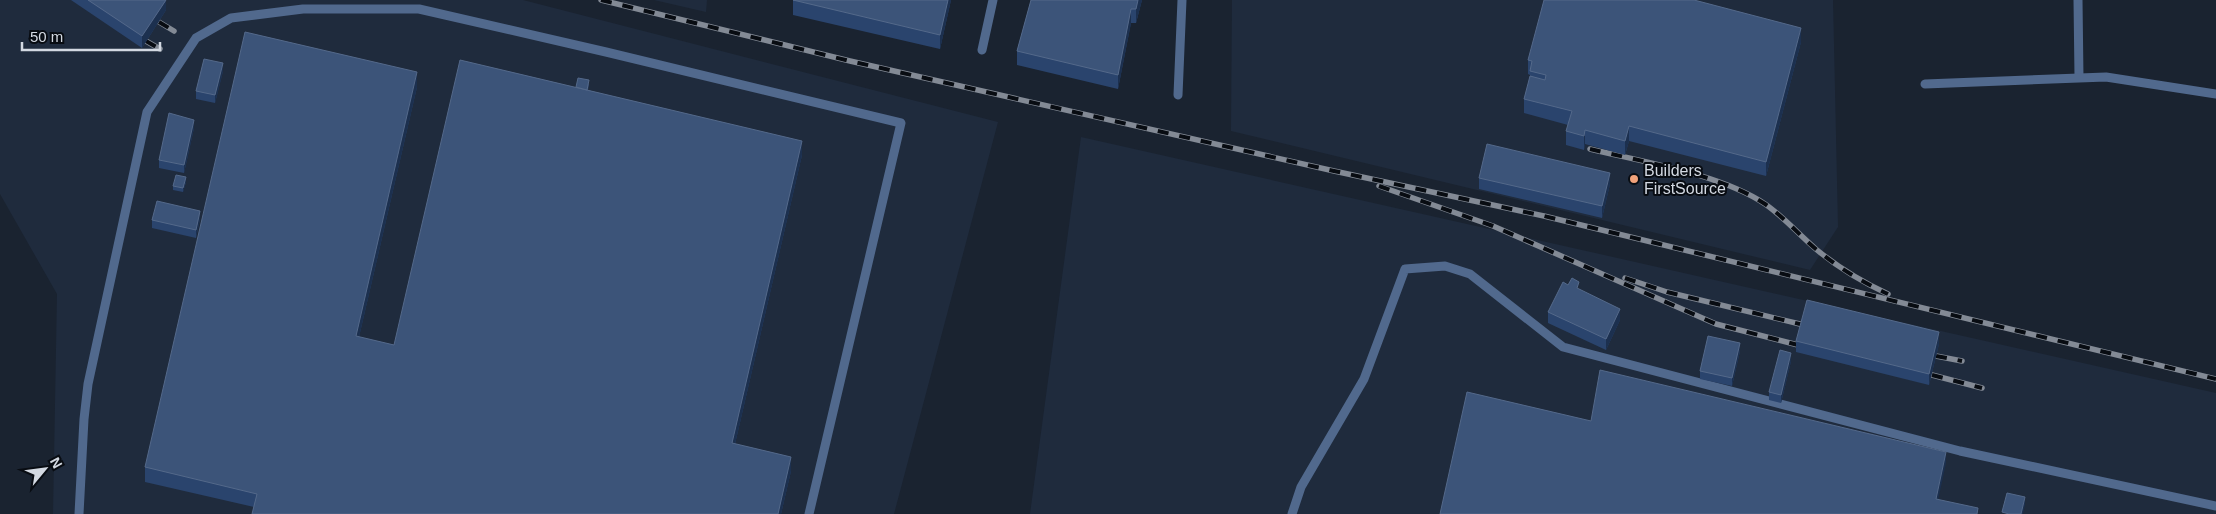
<svg xmlns="http://www.w3.org/2000/svg" width="2216" height="514" font-family="Arial,sans-serif">
  <rect width="100%" height="100%" fill="#1a2330"/>
  <!-- built -->
  <g fill="#1f2b3d">
    <polygon points="0,0 523,0 998,122 894,514 53,514 57,294 0,194"/>
    <polygon points="654,0 707,0 706,12"/>
    <polygon points="1232,0 1833,0 1838,227 1810,270 1231,131"/>
    <polygon points="1081,137 2216,393 2216,514 1030,514"/>
  </g>
  <g fill="none" stroke-linecap="round" stroke-linejoin="round">
    <!-- lane -->
    <g stroke="#51698d" stroke-width="9">
      <polyline points="2078,0 2079,77"/>
      <polyline points="982,50 993,0"/>
      <polyline points="1925,84 2106,77 2216,94"/>
      <polyline points="1178,95 1182,0"/>
      <polyline points="79,514 84,419 88,384 147,112 196,38 231,18 303,9 419,9 606,52 901,123 809,514"/>
      <polyline points="1292,514 1301,487 1364,379 1405,269 1445,266 1470,274 1563,347 1960,451 2216,506"/>
    </g>
    <defs>
      <g id="rail">
        <polyline points="601,0 850,61 1334,171 1544,216 2216,379"/>
        <polyline points="159,22 174,31"/>
        <polyline points="146,41 160,49"/>
        <path d="M1590,149C1643,162 1720,174 1765,204C1784,217 1799,235 1817,250C1839,268 1862,282 1888,294"/>
        <polyline points="1379,186 1493,226 1716,324 1798,345"/>
        <polyline points="1625,278 1667,292 1804,325"/>
        <polyline points="1936,356 1962,361"/>
        <polyline points="1932,375 1982,388"/>
      </g>
    </defs>
    <!-- rail casing -->
    <use href="#rail" stroke="#838a95" stroke-width="5.5"/>
    <!-- rail -->
    <use href="#rail" stroke="#080c12" stroke-width="4" stroke-dasharray="11" stroke-linecap="butt"/>
  </g>
  <!-- wall -->
  <g fill="#2a446d">
    <polygon points="71,0 166,0 166,10 142,48"/>
    <polygon points="793,0 951,0 940,49 793,15"/>
    <polygon points="1031,0 1142,0 1136,23 1131,23 1118,89 1017,65 1017,51"/>
    <polygon points="1801,42 1766,176 1629,141 1625,155 1585,144 1584,150 1566,145 1566,131 1568,125 1524,113 1524,99 1530,79 1530,75 1528,74 1528,60"/>
    <polygon points="223,71 215,103 196,99 196,91"/>
    <polygon points="589,84 588,90 802,155 735,444 791,471 781,514 252,514 254,507 145,482 145,467 417,87 359,337 394,345 576,87"/>
    <polygon points="194,128 184,173 159,168 159,160"/>
    <polygon points="1479,178 1610,184 1602,218 1479,189"/>
    <polygon points="186,182 183,192 173,190 173,186"/>
    <polygon points="200,219 196,238 152,228 152,220"/>
    <polygon points="1579,289 1620,320 1606,350 1548,323 1548,312"/>
    <polygon points="1796,341 1939,344 1929,385 1796,352"/>
    <polygon points="1740,351 1732,386 1700,379 1700,371"/>
    <polygon points="1791,361 1781,403 1769,400 1769,392"/>
  </g>
  <!-- shaded-wall -->
  <g fill="#1c304f">
    <polygon points="166,0 166,10 142,48 142,36"/>
    <polygon points="948,0 951,0 940,49 940,35"/>
    <polygon points="1138,0 1142,0 1136,23 1136,9"/>
    <polygon points="1131,9 1131,23 1118,89 1118,75"/>
    <polygon points="1801,28 1801,42 1766,176 1766,162"/>
    <polygon points="223,63 223,71 215,103 215,95"/>
    <polygon points="417,72 417,87 356,350 356,336"/>
    <polygon points="194,120 194,128 184,173 184,165"/>
    <polygon points="1629,126 1629,141 1625,155 1625,141"/>
    <polygon points="1585,130 1585,144 1584,150 1584,136"/>
    <polygon points="802,141 802,155 732,457 732,443"/>
    <polygon points="1610,173 1610,184 1602,218 1602,206"/>
    <polygon points="186,177 186,182 183,192 183,188"/>
    <polygon points="200,211 200,219 196,238 196,230"/>
    <polygon points="1620,309 1620,320 1606,350 1606,339"/>
    <polygon points="1939,332 1939,344 1929,385 1929,374"/>
    <polygon points="1740,343 1740,351 1732,386 1732,378"/>
    <polygon points="1791,353 1791,361 1781,403 1781,395"/>
    <polygon points="1946,452 1946,463 1936,510 1936,499"/>
    <polygon points="791,457 791,471 781,514 778,514"/>
    <polygon points="2025,497 2025,505 2023,514 2021,514"/>
  </g>
  <!-- building -->
  <g fill="#3c5479" stroke="#54698a">
    <polygon points="88,0 166,0 142,36"/>
    <polygon points="793,0 948,0 940,35"/>
    <polygon points="1031,0 1138,0 1136,9 1131,9 1118,75 1017,51"/>
    <polygon points="1544,0 1694,0 1801,28 1766,162 1629,126 1625,141 1585,130 1584,136 1566,131 1572,111 1524,99 1530,76 1545,80 1546,75 1530,71 1532,61 1528,60"/>
    <polygon points="245,32 417,72 356,336 394,345 460,60 802,141 732,443 791,457 778,514 252,514 257,494 145,467"/>
    <polygon points="204,59 223,63 215,95 196,91"/>
    <polygon points="578,78 589,80 587,90 576,87"/>
    <polygon points="169,113 194,120 184,165 159,160"/>
    <polygon points="1487,144 1610,173 1602,206 1479,178"/>
    <polygon points="176,175 186,177 183,188 173,186"/>
    <polygon points="157,201 200,211 196,230 152,220"/>
    <polygon points="1572,278 1579,282 1577,288 1620,309 1606,339 1548,312 1563,282 1568,285"/>
    <polygon points="1807,300 1939,332 1929,374 1796,341"/>
    <polygon points="1708,336 1740,343 1732,378 1700,371"/>
    <polygon points="1780,350 1791,353 1781,395 1769,392"/>
    <polygon points="1600,370 1946,452 1936,499 1978,508 1977,514 1440,514 1467,392 1591,421"/>
    <polygon points="2007,493 2025,497 2021,514 2009,514 2002,512"/>
  </g>
  <!-- markers -->
  <circle fill="#f1a27b" stroke="#080c12" stroke-width="2" cx="1634" cy="179" r="5"/>
  <g text-anchor="middle" stroke-width="4" stroke-linejoin="round" paint-order="stroke">
    <!-- poi labels -->
    <g font-size="16" fill="#d3d9e2" stroke="#080c12" text-anchor="start">
      <text x="1644" y="176">Builders<tspan x="1644" dy="18">FirstSource</tspan></text>
    </g>
  </g>
  <!-- north arrow -->
  <g transform="translate(45 469) rotate(61)" stroke="#080c12" stroke-width="4" paint-order="stroke">
  <path d="M0-4L9 19L0 12L-9 19Z" fill="#d3d9e2"/>
  <text y="-8" font-size="14" font-weight="bold" text-anchor="middle" fill="#d3d9e2">N</text>
  </g>
  <!-- scale -->
  <path d="M22 42v8h138v-8" fill="none" stroke="#d3d9e2" stroke-width="2.5"/>
  <text x="30" y="42" font-size="15" fill="#d3d9e2" stroke="#080c12" stroke-width="4" paint-order="stroke">50 m</text>
</svg>
